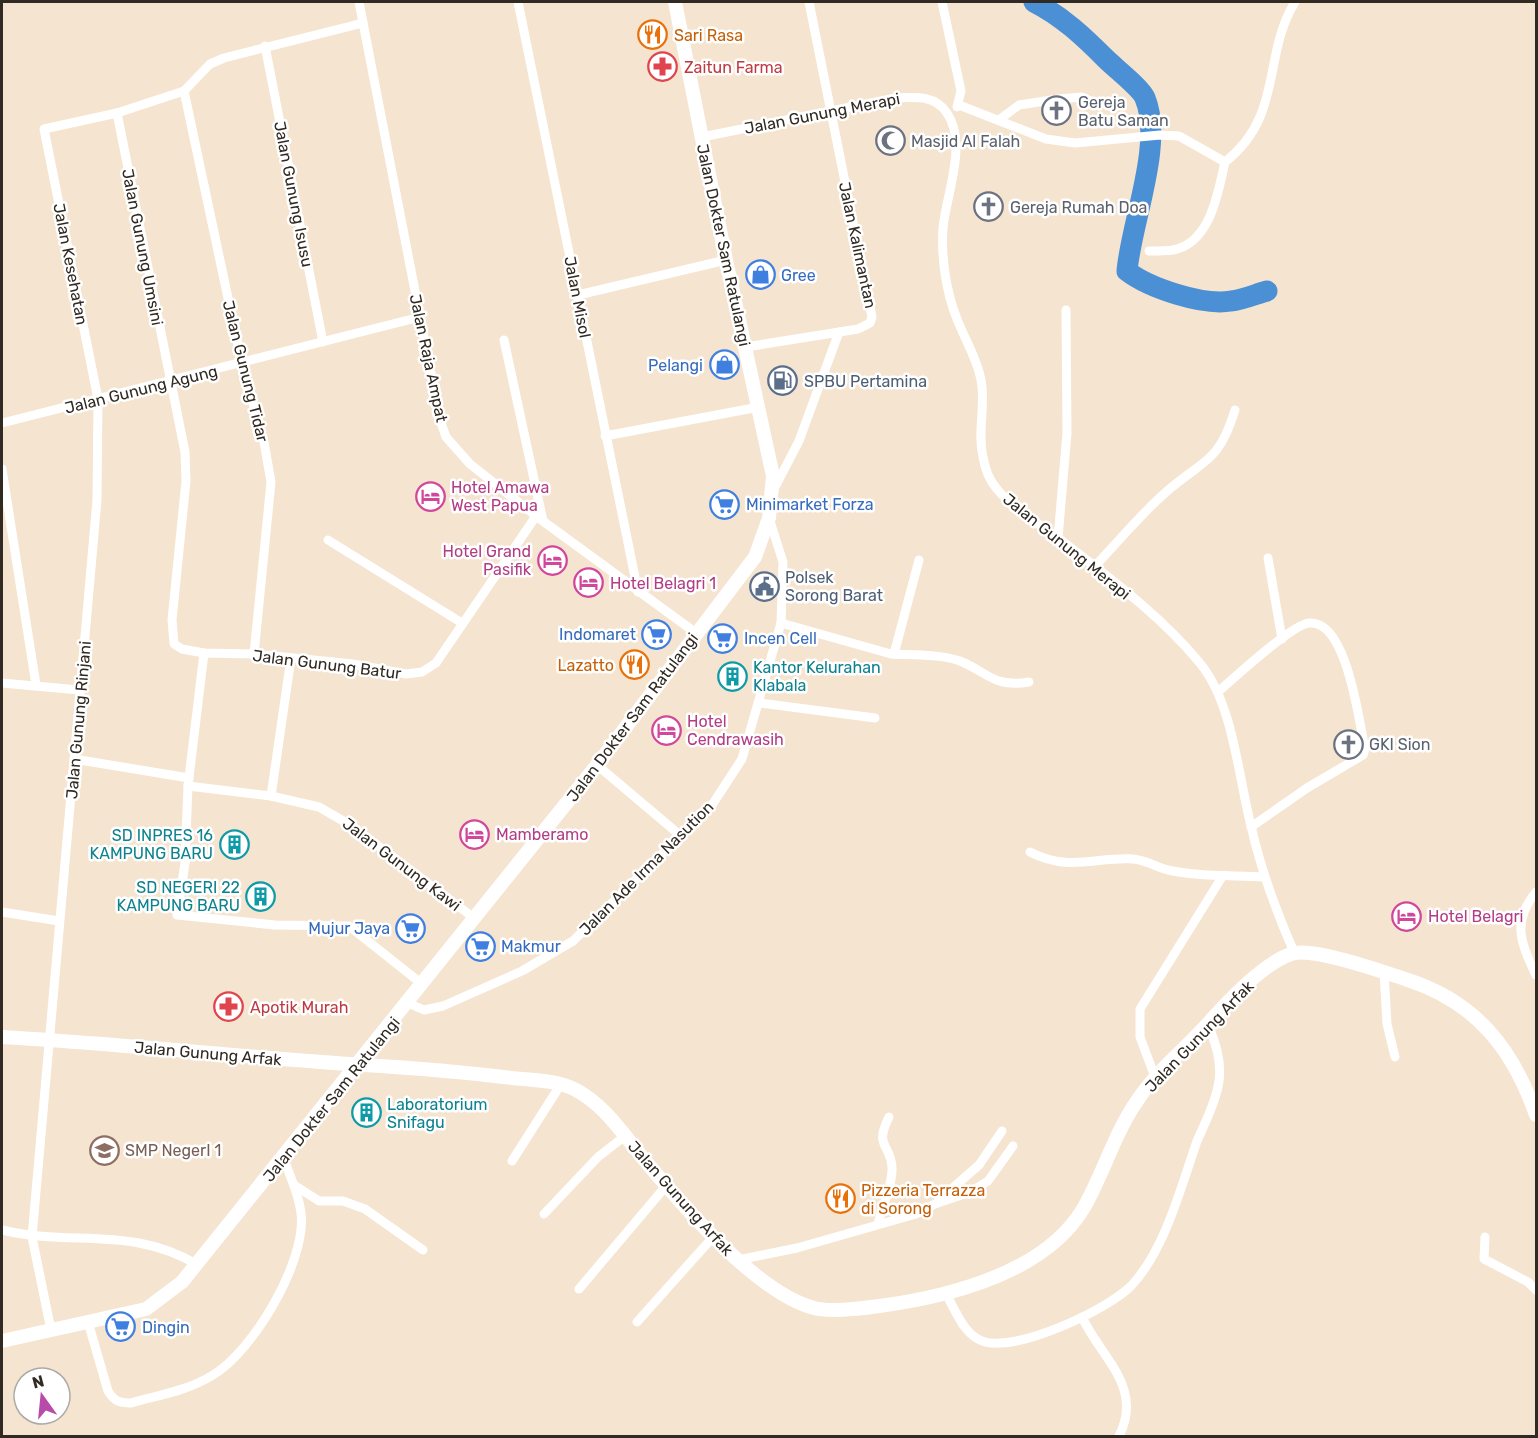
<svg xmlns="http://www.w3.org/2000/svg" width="1538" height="1438" font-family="Rubik,sans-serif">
  <rect width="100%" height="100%" fill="#f5e4cf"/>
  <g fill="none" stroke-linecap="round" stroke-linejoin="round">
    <!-- river -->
    <path stroke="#4b90d5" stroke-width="21" d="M1034,2C1062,16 1084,37 1106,59C1115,68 1141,88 1145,98C1164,144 1131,223 1127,271C1149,288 1203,306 1231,301C1243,300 1256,294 1267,291"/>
    <!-- street -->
    <g stroke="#fff" stroke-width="9">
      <polyline points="359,2 440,420 446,437 470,464 536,516 696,633"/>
      <polyline points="518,2 638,592"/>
      <polyline points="942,2 961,91 957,107"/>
      <polyline points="265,46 323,342"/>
      <polyline points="184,91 242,364 264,442 271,482 254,654"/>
      <path d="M959,105L1046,139L1075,143L1160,135L1179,136L1225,162C1284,116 1262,55 1295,2"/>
      <polyline points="117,113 185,452 186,481 172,620 174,644 182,649 204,653 254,654 353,664 406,674 422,672 436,663 536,516"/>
      <polyline points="1000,119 1019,105 1058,99 1082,97 1099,105"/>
      <path d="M702,137L896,98C916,97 935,95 947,113C968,144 946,195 943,228C941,257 946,292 957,319C965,340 977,358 981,380C986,405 977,432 983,457C985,469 989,480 997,489C1014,510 1040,524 1061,540C1108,577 1160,615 1199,662C1233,702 1238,775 1251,826C1261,870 1276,911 1294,952"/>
      <path d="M1149,251C1157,251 1165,251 1173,250C1211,243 1218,192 1225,162"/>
      <polyline points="578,295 726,260"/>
      <polyline points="504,340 543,521"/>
      <polyline points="746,347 858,329 870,323 872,317 809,2"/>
      <polyline points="2,423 420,317"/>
      <polyline points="605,436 759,407"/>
      <polyline points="2,469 36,685"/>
      <polyline points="774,489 799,441 839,332"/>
      <polyline points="1058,538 1067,433 1066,310"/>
      <polyline points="328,540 462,623"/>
      <polyline points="1268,558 1282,639"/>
      <path d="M1094,567C1117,543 1140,515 1165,493C1203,459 1218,465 1235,410"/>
      <path d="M781,623L891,654C910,655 941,654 960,661C989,673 994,688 1029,682"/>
      <polyline points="204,653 188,786 185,863 177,915 275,925 349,926 422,984"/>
      <polyline points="894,654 919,560"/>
      <polyline points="2,683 79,690"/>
      <path d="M1218,692C1234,678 1291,625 1309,623C1347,619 1359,722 1365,749L1363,755L1307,788L1251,827"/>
      <polyline points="760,703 875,718"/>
      <polyline points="74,759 189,778"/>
      <polyline points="597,765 681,836"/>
      <polyline points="188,786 271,796 319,807 352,826 474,918"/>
      <polyline points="271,796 291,658"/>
      <path d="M1030,852C1069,872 1094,857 1133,859C1146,860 1156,867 1168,870C1200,877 1232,875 1264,877"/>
      <path d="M1536,892C1512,921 1520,943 1536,975"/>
      <polyline points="2,912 59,921"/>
      <polyline points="1384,972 1387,1024 1395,1057"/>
      <polyline points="408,1003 424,1010 443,1006 522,971 573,941 712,805 742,759 781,623 783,562 769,518"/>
      <polyline points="1155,1077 1140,1037 1140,1009 1222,877"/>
      <polyline points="512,1161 561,1084"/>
      <polyline points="294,1185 319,1201 343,1201 365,1209 423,1250"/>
      <polyline points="939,1200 979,1165 1002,1131"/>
      <polyline points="544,1214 598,1157 625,1136"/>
      <path d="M878,1224C882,1207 893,1184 892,1167C890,1143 874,1147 889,1117"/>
      <path d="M2,1230C73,1247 130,1225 198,1265"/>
      <polyline points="1485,1237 1484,1259 1528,1282 1536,1290"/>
      <polyline points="738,1260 797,1248 916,1214 935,1204 970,1192 988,1181 1013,1146"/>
      <polyline points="579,1289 666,1186"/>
      <path d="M946,1294C956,1311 964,1336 985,1342C1019,1351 1107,1310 1131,1286C1165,1250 1181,1187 1197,1141C1205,1123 1216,1101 1219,1081C1222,1061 1215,1042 1208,1024"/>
      <path d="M1082,1317C1101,1358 1144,1387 1119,1436"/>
      <path d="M88,1322L108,1391C114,1401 119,1403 131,1403C159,1395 187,1391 213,1375C253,1351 307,1261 301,1213C299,1193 289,1175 283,1156"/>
      <polyline points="637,1322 713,1237"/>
      <polyline points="51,1330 32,1237 97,500 98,399 44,129 117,113 184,91 210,64 224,58 363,23"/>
    </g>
    <!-- secondary -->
    <g stroke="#fff" stroke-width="14">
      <path d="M2,1037C122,1044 243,1057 364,1065C414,1068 463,1072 512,1078C533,1080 557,1080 576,1090C605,1105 626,1138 647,1163C684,1207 757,1293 814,1308C839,1315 916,1301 943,1294C994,1281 1054,1257 1083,1209C1103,1175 1114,1134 1137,1101C1157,1070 1188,1047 1212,1019C1231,998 1264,963 1291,954C1311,946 1384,972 1408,980C1476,1002 1513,1049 1536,1115"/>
      <polyline points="2,1341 146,1309 182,1282 597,765 755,557 769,518 773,476 726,260 675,2"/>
    </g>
  </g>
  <!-- icons -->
  <defs>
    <symbol id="restaurant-ring" viewBox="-11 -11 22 22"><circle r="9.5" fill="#fff" stroke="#e8710a" stroke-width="1.5"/><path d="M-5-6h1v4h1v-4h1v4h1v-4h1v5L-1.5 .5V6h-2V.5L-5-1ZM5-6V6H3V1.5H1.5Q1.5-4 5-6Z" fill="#e8710a"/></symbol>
    <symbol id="pharmacy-ring" viewBox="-11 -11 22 22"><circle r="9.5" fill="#fff" stroke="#e0444e" stroke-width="1.5"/><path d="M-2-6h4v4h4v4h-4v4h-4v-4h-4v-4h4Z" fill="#e0444e"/></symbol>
    <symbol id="church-ring" viewBox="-11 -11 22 22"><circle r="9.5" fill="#fff" stroke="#6b7280" stroke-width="1.5"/><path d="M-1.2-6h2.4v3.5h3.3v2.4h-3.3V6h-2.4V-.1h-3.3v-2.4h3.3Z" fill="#6b7280"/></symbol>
    <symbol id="mosque-ring" viewBox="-11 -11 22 22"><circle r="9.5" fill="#fff" stroke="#6b7280" stroke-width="1.5"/><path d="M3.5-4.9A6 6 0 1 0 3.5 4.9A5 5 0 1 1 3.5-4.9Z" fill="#6b7280"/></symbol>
    <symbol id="shop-ring" viewBox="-11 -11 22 22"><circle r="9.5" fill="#fff" stroke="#3f7fe0" stroke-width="1.5"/><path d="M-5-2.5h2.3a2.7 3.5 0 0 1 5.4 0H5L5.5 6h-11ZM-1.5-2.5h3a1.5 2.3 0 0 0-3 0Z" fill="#3f7fe0"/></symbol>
    <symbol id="fuel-ring" viewBox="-11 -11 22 22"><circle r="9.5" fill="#fff" stroke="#5c6f8a" stroke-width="1.5"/><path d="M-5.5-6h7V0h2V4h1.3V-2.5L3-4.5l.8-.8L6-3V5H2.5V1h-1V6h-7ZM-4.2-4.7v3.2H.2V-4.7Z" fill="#5c6f8a"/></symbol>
    <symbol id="hotel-ring" viewBox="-11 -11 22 22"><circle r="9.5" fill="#fff" stroke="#d1479c" stroke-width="1.5"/><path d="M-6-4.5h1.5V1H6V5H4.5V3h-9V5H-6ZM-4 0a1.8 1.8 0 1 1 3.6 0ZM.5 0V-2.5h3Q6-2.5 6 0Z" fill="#d1479c"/></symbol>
    <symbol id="supermarket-ring" viewBox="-11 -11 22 22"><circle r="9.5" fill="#fff" stroke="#3f7fe0" stroke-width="1.5"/><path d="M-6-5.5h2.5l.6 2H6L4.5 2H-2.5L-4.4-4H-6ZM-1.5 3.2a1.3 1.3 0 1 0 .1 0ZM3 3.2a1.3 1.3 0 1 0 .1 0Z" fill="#3f7fe0"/></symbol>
    <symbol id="civic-ring" viewBox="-11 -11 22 22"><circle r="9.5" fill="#fff" stroke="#5c6f8a" stroke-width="1.5"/><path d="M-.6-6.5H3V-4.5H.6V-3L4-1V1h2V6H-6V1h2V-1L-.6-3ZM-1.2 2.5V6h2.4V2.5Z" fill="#5c6f8a"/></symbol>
    <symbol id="building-ring" viewBox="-11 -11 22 22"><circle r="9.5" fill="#fff" stroke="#0f9aa8" stroke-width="1.5"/><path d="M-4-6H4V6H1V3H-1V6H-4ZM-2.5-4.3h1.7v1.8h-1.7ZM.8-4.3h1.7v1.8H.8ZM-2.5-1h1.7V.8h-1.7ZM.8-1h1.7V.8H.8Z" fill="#0f9aa8"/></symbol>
    <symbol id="school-ring" viewBox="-11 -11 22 22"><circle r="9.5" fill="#fff" stroke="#8d6e63" stroke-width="1.5"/><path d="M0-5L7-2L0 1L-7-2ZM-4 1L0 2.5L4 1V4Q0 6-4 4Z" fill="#8d6e63"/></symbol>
  </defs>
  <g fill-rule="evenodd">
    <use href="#restaurant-ring" x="636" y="18" width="33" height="33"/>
    <use href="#pharmacy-ring" x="646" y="50" width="33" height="33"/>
    <use href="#church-ring" x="1040" y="94" width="33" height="33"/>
    <use href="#mosque-ring" x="874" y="124" width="33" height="33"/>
    <use href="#church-ring" x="972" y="190" width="33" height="33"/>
    <use href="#shop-ring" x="744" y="258" width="33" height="33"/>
    <use href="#shop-ring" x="708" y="348" width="33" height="33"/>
    <use href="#fuel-ring" x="766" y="364" width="33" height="33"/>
    <use href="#hotel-ring" x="414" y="480" width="33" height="33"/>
    <use href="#supermarket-ring" x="708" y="488" width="33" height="33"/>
    <use href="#hotel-ring" x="536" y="544" width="33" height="33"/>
    <use href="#hotel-ring" x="572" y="566" width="33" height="33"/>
    <use href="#civic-ring" x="748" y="570" width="33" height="33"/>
    <use href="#supermarket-ring" x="640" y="618" width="33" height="33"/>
    <use href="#supermarket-ring" x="706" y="622" width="33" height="33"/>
    <use href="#restaurant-ring" x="618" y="648" width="33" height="33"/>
    <use href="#building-ring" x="716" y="660" width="33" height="33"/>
    <use href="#hotel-ring" x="650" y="714" width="33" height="33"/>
    <use href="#church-ring" x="1332" y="728" width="33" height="33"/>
    <use href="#hotel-ring" x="458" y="818" width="33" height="33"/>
    <use href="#building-ring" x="218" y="828" width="33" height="33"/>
    <use href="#building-ring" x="244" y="880" width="33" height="33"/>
    <use href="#hotel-ring" x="1390" y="900" width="33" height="33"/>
    <use href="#supermarket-ring" x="394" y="912" width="33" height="33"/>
    <use href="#supermarket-ring" x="464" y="930" width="33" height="33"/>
    <use href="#pharmacy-ring" x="212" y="990" width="33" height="33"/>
    <use href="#building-ring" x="350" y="1096" width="33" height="33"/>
    <use href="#school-ring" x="88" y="1134" width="33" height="33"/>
    <use href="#restaurant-ring" x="824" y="1182" width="33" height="33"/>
    <use href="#supermarket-ring" x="104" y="1310" width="33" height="33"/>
  </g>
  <g text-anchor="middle" stroke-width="5" stroke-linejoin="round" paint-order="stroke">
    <!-- food labels -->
    <g font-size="16" fill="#c56008" stroke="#fff" text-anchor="start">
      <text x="674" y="41">Sari Rasa</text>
      <text x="614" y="671" text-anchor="end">Lazatto</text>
      <text x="861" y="1196">Pizzeria Terrazza<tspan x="861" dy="18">di Sorong</tspan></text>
    </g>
    <!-- health labels -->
    <g font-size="16" fill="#be3a42" stroke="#fff" text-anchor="start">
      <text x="684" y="73">Zaitun Farma</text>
      <text x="250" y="1013">Apotik Murah</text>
    </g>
    <!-- worship labels -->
    <g font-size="16" fill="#5b616d" stroke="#fff" text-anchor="start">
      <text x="1078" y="108">Gereja<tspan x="1078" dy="18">Batu Saman</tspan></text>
      <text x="911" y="147">Masjid Al Falah</text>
      <text x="1010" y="213">Gereja Rumah Doa</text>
      <text x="1369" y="750">GKI Sion</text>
    </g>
    <!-- street labels -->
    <g font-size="16" fill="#302a22" stroke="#fff">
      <text transform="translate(822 113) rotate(-11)" y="6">Jalan Gunung Merapi</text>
      <text transform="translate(294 194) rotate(79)" y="6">Jalan Gunung Isusu</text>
      <text transform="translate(724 245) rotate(78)" y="6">Jalan Dokter Sam Ratulangi</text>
      <text transform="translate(858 245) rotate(78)" y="6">Jalan Kalimantan</text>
      <text transform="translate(143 247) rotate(79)" y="6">Jalan Gunung Umsini</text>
      <text transform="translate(71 264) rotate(79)" y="6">Jalan Kesehatan</text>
      <text transform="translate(578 297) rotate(79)" y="6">Jalan Misol</text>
      <text transform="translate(429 358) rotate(78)" y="6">Jalan Raja Ampat</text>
      <text transform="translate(246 371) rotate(76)" y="6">Jalan Gunung Tidar</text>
      <text transform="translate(141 389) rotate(-14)" y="6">Jalan Gunung Agung</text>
      <text transform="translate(1067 546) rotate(39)" y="6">Jalan Gunung Merapi</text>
      <text transform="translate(327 664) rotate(7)" y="6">Jalan Gunung Batur</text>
      <text transform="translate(632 717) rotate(-53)" y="6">Jalan Dokter Sam Ratulangi</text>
      <text transform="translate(78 720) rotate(-85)" y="6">Jalan Gunung Rinjani</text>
      <text transform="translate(402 864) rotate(37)" y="6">Jalan Gunung Kawi</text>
      <text transform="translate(646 868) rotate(-45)" y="6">Jalan Ade Irma Nasution</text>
      <text transform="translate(1199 1036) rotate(-46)" y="6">Jalan Gunung Arfak</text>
      <text transform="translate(208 1053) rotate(5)" y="6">Jalan Gunung Arfak</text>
      <text transform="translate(331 1099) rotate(-51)" y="6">Jalan Dokter Sam Ratulangi</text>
      <text transform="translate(681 1198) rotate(48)" y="6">Jalan Gunung Arfak</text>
    </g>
    <!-- shop labels -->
    <g font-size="16" fill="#366cbe" stroke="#fff" text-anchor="start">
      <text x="781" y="281">Gree</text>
      <text x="703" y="371" text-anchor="end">Pelangi</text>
      <text x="746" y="510">Minimarket Forza</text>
      <text x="636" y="640" text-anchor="end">Indomaret</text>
      <text x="744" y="644">Incen Cell</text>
      <text x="390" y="934" text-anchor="end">Mujur Jaya</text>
      <text x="501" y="952">Makmur</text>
      <text x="142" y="1333">Dingin</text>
    </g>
    <!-- service labels -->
    <g font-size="16" fill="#4e5e75" stroke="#fff" text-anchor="start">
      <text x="804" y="387">SPBU Pertamina</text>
      <text x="785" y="583">Polsek<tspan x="785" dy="18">Sorong Barat</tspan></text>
    </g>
    <!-- hotel labels -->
    <g font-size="16" fill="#b23c85" stroke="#fff" text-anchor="start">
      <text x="451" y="493">Hotel Amawa<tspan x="451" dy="18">West Papua</tspan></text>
      <text x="531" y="557" text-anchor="end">Hotel Grand<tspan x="531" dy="18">Pasifik</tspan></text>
      <text x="610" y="589">Hotel Belagri 1</text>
      <text x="687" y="727">Hotel<tspan x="687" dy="18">Cendrawasih</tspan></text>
      <text x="496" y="840">Mamberamo</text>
      <text x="1428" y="922">Hotel Belagri</text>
    </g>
    <!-- culture labels -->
    <g font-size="16" fill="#0d838f" stroke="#fff" text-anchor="start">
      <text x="753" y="673">Kantor Kelurahan<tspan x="753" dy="18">Klabala</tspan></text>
      <text x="213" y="841" text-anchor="end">SD INPRES 16<tspan x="213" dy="18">KAMPUNG BARU</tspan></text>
      <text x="240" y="893" text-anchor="end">SD NEGERI 22<tspan x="240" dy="18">KAMPUNG BARU</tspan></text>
      <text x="387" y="1110">Laboratorium<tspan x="387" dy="18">Snifagu</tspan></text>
    </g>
    <!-- education labels -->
    <g font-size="16" fill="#785e54" stroke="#fff" text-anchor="start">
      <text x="125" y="1156">SMP NegerI 1</text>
    </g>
  </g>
  <!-- border -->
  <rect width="1538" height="1438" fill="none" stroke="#302a22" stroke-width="6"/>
  <!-- north arrow -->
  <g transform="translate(42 1396) rotate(345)"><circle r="28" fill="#ffffff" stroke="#acaaa7" stroke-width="1.5"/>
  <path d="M0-4.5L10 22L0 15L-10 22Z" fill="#b84baa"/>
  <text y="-9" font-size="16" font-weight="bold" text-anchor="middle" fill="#302a22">N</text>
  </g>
</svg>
